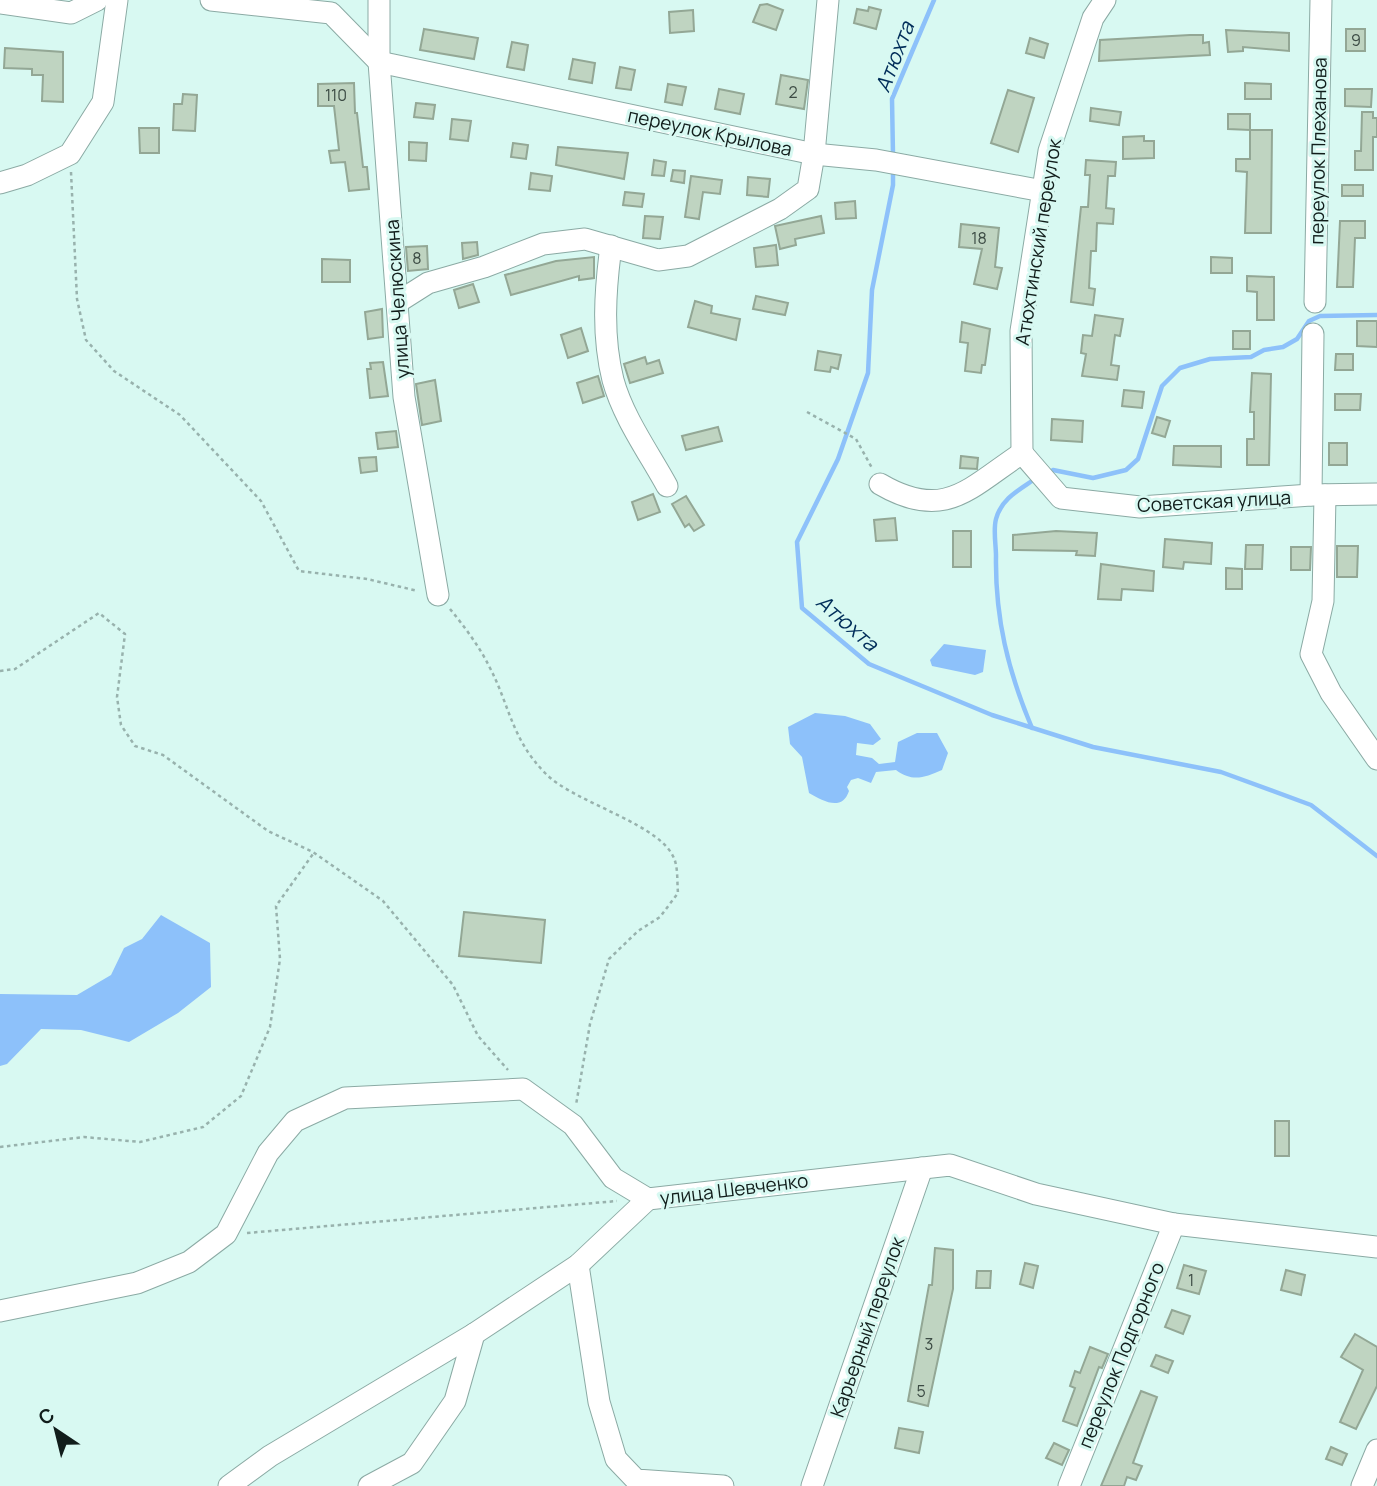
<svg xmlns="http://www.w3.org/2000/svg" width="1377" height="1486" font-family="Manrope,sans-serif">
  <rect width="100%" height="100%" fill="#d8f9f2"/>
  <!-- water -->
  <g fill="#8dc1fa">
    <polygon points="944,644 986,650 983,672 975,675 932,666 930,660"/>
    <path d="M815,713L845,716L870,724L881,739L873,745L857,743L856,755L872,758L879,764L895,762L898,742L917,733H937L948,753L942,770C924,778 912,782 896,770L876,772L871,783L858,778L851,780L847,787L849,791C842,812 823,801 809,793L802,757L790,744L788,727Z"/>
    <polygon points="161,915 210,943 211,987 178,1013 129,1042 81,1030 41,1029 7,1064 0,1066 0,994 77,995 111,975 124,948 142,939"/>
  </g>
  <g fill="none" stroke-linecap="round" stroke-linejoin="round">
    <!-- stream -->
    <g stroke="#8dc1fa" stroke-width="4.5">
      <polyline points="893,155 892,99 934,0"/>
      <polyline points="893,171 893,185 872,290 868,373 838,459 797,542 802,608 869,664 992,715 1093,747 1221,772 1311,805 1377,856"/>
      <polyline points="1053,470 1093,478 1126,470 1138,459 1162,386 1180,368 1210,359 1251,357 1264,350 1283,347 1297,339 1309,321 1320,316 1377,315"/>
      <path d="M1032,728C1008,671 995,618 996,556C996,545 993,530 996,519C1001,500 1017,491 1032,481"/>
    </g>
  </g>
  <!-- building -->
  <g fill="#bfd4c1" stroke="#93a795" stroke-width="2">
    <polygon points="767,4 783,10 776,30 753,22 760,5"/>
    <polygon points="869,7 881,10 876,29 854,23 857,9 868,11"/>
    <polygon points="693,10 694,31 670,33 669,12"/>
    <polygon points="424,29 478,38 474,59 420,50"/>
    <rect x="1346" y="29" width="19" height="22"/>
    <polygon points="1226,30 1289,33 1289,51 1243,47 1243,51 1228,52"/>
    <polygon points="1190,35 1203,35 1203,43 1209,42 1210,55 1099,61 1100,40"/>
    <polygon points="1030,38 1048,44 1044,58 1026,53"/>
    <polygon points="512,42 528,45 524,70 507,67"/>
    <polygon points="5,48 63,52 63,102 42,101 43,75 32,75 32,69 4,68"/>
    <polygon points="573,59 595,63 592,83 569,79"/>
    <polygon points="620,67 635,70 631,90 616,88"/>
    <polygon points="781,75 808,80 804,109 776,104"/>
    <polygon points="354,83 355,113 357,113 363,167 367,167 369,189 349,191 345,162 331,163 329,151 339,150 334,106 318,106 318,84"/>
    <polygon points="1245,83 1271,84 1271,99 1245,99"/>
    <polygon points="668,84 686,87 682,105 665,102"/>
    <polygon points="719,89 744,94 740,114 715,109"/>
    <polygon points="1345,89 1372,89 1371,107 1345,106"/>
    <polygon points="1008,90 1034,98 1018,152 991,143"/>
    <polygon points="183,94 197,95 195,131 173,130 174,104 182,104"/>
    <polygon points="416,103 435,105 433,119 414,117"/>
    <polygon points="1091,108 1121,112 1119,125 1090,121"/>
    <polygon points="1362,112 1373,112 1373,118 1377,118 1377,137 1373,137 1373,170 1355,170 1355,151 1361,151"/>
    <polygon points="1228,114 1250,114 1250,130 1228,129"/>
    <polygon points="452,119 471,121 468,141 450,139"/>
    <polygon points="139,128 159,128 159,153 140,153"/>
    <polygon points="1250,130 1272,130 1271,233 1245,233 1247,172 1236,171 1236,159 1250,159"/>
    <polygon points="1144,136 1144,141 1154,141 1154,158 1123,159 1123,137"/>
    <polygon points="409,142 427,143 426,161 409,160"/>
    <polygon points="513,143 528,145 526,159 511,157"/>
    <polygon points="558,147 628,153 624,179 556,165"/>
    <polygon points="654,160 666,162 664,176 652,175"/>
    <polygon points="1086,160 1116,162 1115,176 1108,176 1106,208 1114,209 1113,224 1097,223 1096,251 1091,251 1089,288 1095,289 1093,305 1071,302 1081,207 1088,207 1090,175 1085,175"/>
    <polygon points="673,170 685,171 684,183 671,181"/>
    <polygon points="531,173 552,176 550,191 529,189"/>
    <polygon points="691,176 722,180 720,194 703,192 699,219 685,217"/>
    <polygon points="748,177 770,179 768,197 747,195"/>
    <rect x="1342" y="185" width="21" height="11"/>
    <polygon points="625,192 644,194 642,207 623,205"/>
    <polygon points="855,201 856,218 836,219 835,203"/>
    <polygon points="645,216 663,217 660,239 643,238"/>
    <polygon points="821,216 824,233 795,239 796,245 780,249 775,226"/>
    <polygon points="1340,221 1365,221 1365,238 1355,238 1353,287 1337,287"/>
    <polygon points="961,224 999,228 995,267 1002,268 997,289 974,284 982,249 959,247"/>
    <polygon points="477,242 478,255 463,259 462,243"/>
    <polygon points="776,245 778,265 756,267 754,248"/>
    <polygon points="427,246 428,269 408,271 406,247"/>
    <polygon points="594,257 594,278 579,280 579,276 511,295 505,275 556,261"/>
    <polygon points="1211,257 1232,258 1232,273 1211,273"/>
    <polygon points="322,259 350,260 350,282 322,282"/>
    <polygon points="1247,276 1274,277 1274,320 1257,320 1257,292 1247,291"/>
    <polygon points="473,284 479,302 459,308 454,290"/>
    <polygon points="756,296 788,303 785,315 753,309"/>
    <polygon points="695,301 712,306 711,313 740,319 736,340 688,327"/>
    <polygon points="382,309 383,337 368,339 365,312"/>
    <polygon points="1095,315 1123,319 1120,336 1115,335 1111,365 1119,366 1117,380 1082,376 1086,354 1081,353 1083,335 1092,336"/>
    <polygon points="1357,321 1377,321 1377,347 1357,346"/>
    <polygon points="962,322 990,329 985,365 982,365 981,373 965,371 968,343 960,342"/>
    <polygon points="581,328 588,351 568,358 561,335"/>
    <rect x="1233" y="331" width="17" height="18"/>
    <polygon points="818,351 841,355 838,369 831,367 830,372 815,370"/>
    <polygon points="1336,354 1353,354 1353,370 1335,370"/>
    <polygon points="645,357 647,364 659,360 663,373 630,383 624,364"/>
    <polygon points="383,362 388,396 370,398 367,369 371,369 370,363"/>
    <polygon points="1252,373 1271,374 1269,465 1247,465 1247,439 1254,439 1254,412 1250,412"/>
    <polygon points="598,376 604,396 583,403 577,383"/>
    <polygon points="435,380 441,421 422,425 416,384"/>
    <polygon points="1124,390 1144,392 1142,408 1122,406"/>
    <polygon points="1335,394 1361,394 1360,410 1335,410"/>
    <polygon points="1157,417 1170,421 1165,437 1152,433"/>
    <polygon points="1052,419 1083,421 1082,442 1051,440"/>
    <polygon points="718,427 722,441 686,450 682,436"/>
    <polygon points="396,431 398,447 378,449 376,433"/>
    <rect x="1329" y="443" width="18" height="22"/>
    <polygon points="1174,446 1221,446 1221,467 1173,465"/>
    <polygon points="961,456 978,458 977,469 960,468"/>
    <polygon points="376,457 377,471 361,473 359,458"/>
    <polygon points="653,494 660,512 638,520 632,502"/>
    <polygon points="686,496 704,525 694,531 689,524 685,527 672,504"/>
    <polygon points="895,518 897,540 876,541 874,520"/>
    <rect x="953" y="531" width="18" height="36"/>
    <polygon points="1056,531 1097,533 1095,556 1076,555 1077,551 1013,550 1013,535"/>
    <polygon points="1165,539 1212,543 1211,564 1184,562 1183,569 1163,567"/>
    <polygon points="1246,545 1263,545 1262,569 1245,569"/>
    <polygon points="1337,546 1358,546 1357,577 1337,577"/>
    <polygon points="1291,547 1311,547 1310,570 1291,570"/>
    <polygon points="1101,564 1154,571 1153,591 1122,589 1121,600 1098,599"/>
    <polygon points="1226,568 1242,569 1242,589 1226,589"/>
    <polygon points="464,912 545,920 541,963 459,956"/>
    <rect x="1275" y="1121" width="14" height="35"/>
    <polygon points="935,1248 953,1250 953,1289 928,1406 908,1401 929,1285 932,1285"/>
    <polygon points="1025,1263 1038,1266 1033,1288 1020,1284"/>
    <polygon points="1184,1265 1206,1271 1199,1294 1177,1288"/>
    <polygon points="1286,1270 1305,1275 1301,1295 1281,1290"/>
    <polygon points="977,1271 991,1271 990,1288 976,1288"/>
    <polygon points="1172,1310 1190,1316 1183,1334 1165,1327"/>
    <polygon points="1355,1334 1377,1347 1377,1386 1356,1429 1340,1422 1363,1370 1341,1357"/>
    <polygon points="1090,1347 1108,1354 1102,1368 1099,1367 1077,1426 1063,1421 1075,1388 1070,1386 1075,1371 1080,1373"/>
    <polygon points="1156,1355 1173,1361 1168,1373 1151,1366"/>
    <polygon points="1141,1391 1157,1397 1133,1463 1142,1466 1136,1480 1127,1477 1124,1486 1101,1486"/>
    <polygon points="899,1428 923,1432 919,1453 895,1448"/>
    <polygon points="1054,1443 1069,1450 1062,1465 1046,1458"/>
    <polygon points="1331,1447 1347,1454 1342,1465 1326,1459"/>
  </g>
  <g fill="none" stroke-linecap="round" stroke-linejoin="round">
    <defs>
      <g id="minor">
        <polyline points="211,0 331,13 379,62 814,154 876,160 1043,191"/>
        <polyline points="379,0 379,62 404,397 438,595"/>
        <polyline points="0,3 71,13 97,0"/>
        <polyline points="0,183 27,175 70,154 103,102 117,0"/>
        <path d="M611,246C605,291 602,336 613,380C623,417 649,453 667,486"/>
        <polyline points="398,302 428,283 484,267 543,244 585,239 658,260 688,256 780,209 808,189 814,154 828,0"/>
        <polyline points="1315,302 1321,0"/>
        <polyline points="1022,453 1021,331 1049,151 1093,18 1105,0"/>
        <polyline points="1022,453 1061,498 1140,507 1311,495 1377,494"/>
        <path d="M880,484C945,522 969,488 1022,453"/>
        <polyline points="1311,495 1313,334"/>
        <polyline points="1325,495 1323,601 1311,654 1331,693 1377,759"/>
        <polyline points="578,1265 599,1402 616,1459 636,1480 723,1486"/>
        <polyline points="0,1311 137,1283 189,1262 226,1234 268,1153 295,1121 345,1098 523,1089 573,1125 613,1178 648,1199 950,1165 1036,1194 1174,1224 1377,1247"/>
        <polyline points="229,1486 270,1456 474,1334 578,1265 648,1199"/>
        <polyline points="369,1486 412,1463 455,1401 474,1334"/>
        <polyline points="812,1486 922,1168"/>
        <polyline points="1069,1486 1174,1224"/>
        <polyline points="1362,1486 1377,1450"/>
      </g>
    </defs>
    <!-- minor casing -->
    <use href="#minor" stroke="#8baaa4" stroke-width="23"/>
    <!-- path -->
    <g stroke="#98b2ad" stroke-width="2.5" stroke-dasharray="3.5 3.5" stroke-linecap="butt">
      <polyline points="71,172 77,299 86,340 114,371 180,415 261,501 299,571 367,579 418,591"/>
      <polyline points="807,412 856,439 872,468"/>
      <path d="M450,609C464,626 479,646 489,666C510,706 511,738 545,773C575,804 664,824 675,861C678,870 677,883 678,893L660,917L638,931L609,959L590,1024L576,1105"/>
      <polyline points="0,671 15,669 99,613 125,634 117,697 121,725 135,746 163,755 268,831 313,852 383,901 453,985 478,1036 508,1070"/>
      <polyline points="0,1147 84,1137 140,1142 203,1127 241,1096 270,1027 280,959 276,906 313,854"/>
      <polyline points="247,1233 617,1201"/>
    </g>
    <!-- minor -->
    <use href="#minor" stroke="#fff" stroke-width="21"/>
  </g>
  <g text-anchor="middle" stroke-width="6" stroke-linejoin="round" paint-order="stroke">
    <!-- number labels -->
    <g font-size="16" fill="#3c4b44">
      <text x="1356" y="46">9</text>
      <text x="793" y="98">2</text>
      <text x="336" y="101">110</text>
      <text x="979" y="244">18</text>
      <text x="417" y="264">8</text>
      <text x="1191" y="1286">1</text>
      <text x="929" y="1350">3</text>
      <text x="921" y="1397">5</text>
    </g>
    <!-- street labels -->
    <g font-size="19" fill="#111d1b" stroke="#d8f9f2">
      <text transform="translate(710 132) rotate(12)" y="7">переулок Крылова</text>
      <text transform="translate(1318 151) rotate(-89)" y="7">переулок Плеханова</text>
      <text transform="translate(1038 242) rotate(-81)" y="7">Атюхтинский переулок</text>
      <text transform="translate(397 299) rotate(-94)" y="7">улица Челюскина</text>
      <text transform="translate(1214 501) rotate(-3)" y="7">Советская улица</text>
      <text transform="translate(734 1189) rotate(-7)" y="7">улица Шевченко</text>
      <text transform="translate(867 1327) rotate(-71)" y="7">Карьерный переулок</text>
      <text transform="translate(1121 1355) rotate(-68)" y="7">переулок Подгорного</text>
    </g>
    <!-- water labels -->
    <g font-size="21" font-style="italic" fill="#002d59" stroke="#d8f9f2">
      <text transform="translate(895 57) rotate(-69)" y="7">Атюхта</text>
      <text transform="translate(847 623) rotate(41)" y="7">Атюхта</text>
    </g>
  </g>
  <!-- north arrow -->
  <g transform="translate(56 1430) rotate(325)" stroke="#d8f9f2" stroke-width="5" paint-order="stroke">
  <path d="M0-5L12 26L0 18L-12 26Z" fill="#111d1b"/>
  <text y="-10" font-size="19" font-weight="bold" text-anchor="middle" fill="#111d1b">С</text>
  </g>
</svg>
